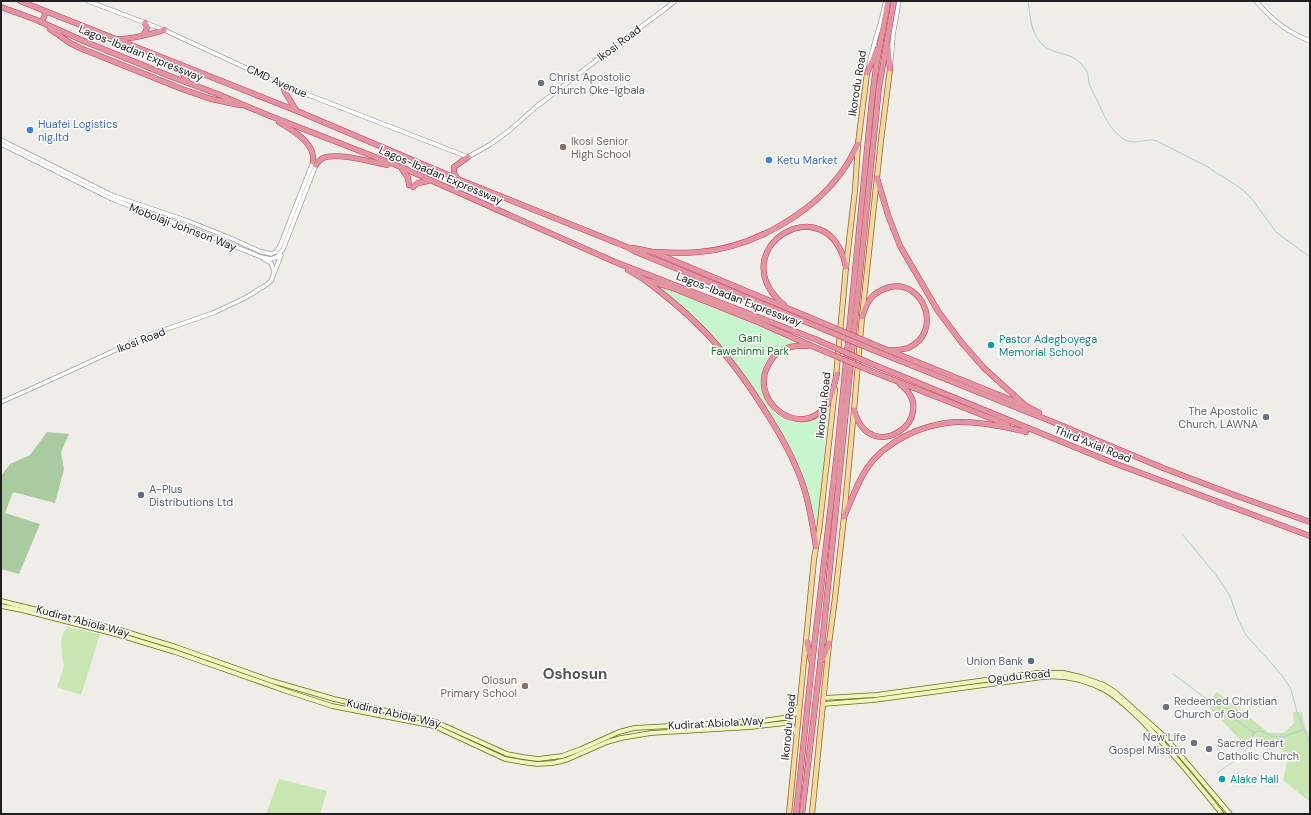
<svg xmlns="http://www.w3.org/2000/svg" width="1311" height="815" font-family="'DM Sans',sans-serif">
  <rect width="100%" height="100%" fill="#efede7"/>
  <!-- grass -->
  <g fill="#c9e5b1">
    <polygon points="68,627 100,634 81,695 57,687 64,666 62,656 61,642 63,633"/>
    <polygon points="1217,692 1269,733 1284,733 1294,723 1293,712 1302,712 1305,727 1310,734 1310,802 1283,780 1288,758 1282,750 1254,736 1245,745 1207,705"/>
    <polygon points="279,779 327,791 320,814 266,814"/>
  </g>
  <!-- forest -->
  <polygon fill="#aacb9f" points="47,432 69,434 61,452 64,469 55,503 13,492 5,513 40,524 19,574 1,569 1,476 10,464 30,455"/>
  <!-- park -->
  <path fill="#c8f5cd" d="M661,287L718,307L760,323L782,337L797,342C792,344 785,345 780,348C738,374 773,437 812,419C819,416 824,411 829,406L817,524H815C813,510 810,496 806,483C799,462 788,444 777,426C754,386 726,347 692,315C682,306 671,297 660,288Z"/>
  <g fill="none" stroke-linecap="round" stroke-linejoin="round">
    <!-- stream -->
    <g stroke="#abcdd9" stroke-width="1">
      <path d="M1028,1C1030,12 1030,24 1035,34C1048,61 1071,46 1085,69C1089,74 1088,78 1089,83C1091,89 1094,94 1097,100C1103,114 1109,128 1122,138C1135,147 1144,137 1157,141L1208,167L1218,174L1230,181L1243,190L1252,199L1276,232L1310,257"/>
      <polyline points="1182,534 1216,575 1230,596 1238,619 1246,635 1281,674 1291,689 1297,712 1310,744"/>
      <polyline points="1173,674 1219,708 1253,732"/>
      <polyline points="1217,773 1240,757 1249,745 1254,733 1257,731 1261,731 1271,736 1284,737 1304,729"/>
    </g>
    <defs>
      <g id="tertiary">
        <polyline points="88,1 164,30 283,85 468,157 491,144 510,130 536,107 611,49 665,9 675,1"/>
        <path d="M1256,1C1272,20 1287,32 1310,41"/>
        <polyline points="891,60 893,35 899,1"/>
        <path d="M869,65C873,44 881,25 885,4"/>
        <polyline points="1,140 114,196 188,221 228,237 259,251 271,254 276,252 280,246 313,162"/>
        <polyline points="1,144 112,199 140,210 192,229 261,257 271,259 277,257 283,249 316,165"/>
        <polyline points="264,259 271,263 274,271"/>
        <polyline points="1,402 35,387 144,337 213,313 245,298 266,285 271,281 281,255"/>
      </g>
      <g id="secondary">
        <polyline points="1,601 120,630 176,647 272,681 334,699 436,722 507,754 523,757 538,759 562,756 581,749 619,732 634,728 762,721 790,717 796,713 798,707"/>
        <polyline points="1,606 22,610 119,635 175,652 289,692 332,706 434,726 505,759 522,762 537,764 553,763 566,760 607,742 621,738 651,733 751,727 785,723 792,725 796,733"/>
        <polyline points="824,698 876,695 1037,673 1064,673 1081,677 1104,685 1115,692 1165,737 1230,814"/>
        <path d="M823,704L874,700L1043,677C1064,675 1085,680 1105,690C1119,698 1130,710 1142,721C1171,750 1196,782 1222,814"/>
      </g>
      <g id="primary">
        <polyline points="836,377 846,267 855,190 858,144 867,73"/>
        <polyline points="789,814 814,559 819,531 835,389"/>
        <polyline points="812,814 829,643 835,598 844,517 854,410 862,317 881,140 890,69"/>
      </g>
      <g id="motorway">
        <polyline points="20,1 297,111 460,180 627,247 634,251 816,326"/>
        <polyline points="1,7 34,19 86,42 172,77 215,93 270,116 401,167 615,262 815,339"/>
        <polyline points="42,22 46,12"/>
        <polyline points="50,29 70,43 80,48 182,89 211,99 240,105"/>
        <path d="M144,34C147,30 148,27 145,23"/>
        <path d="M115,39C127,40 152,34 164,30"/>
        <polyline points="888,48 890,69"/>
        <polyline points="867,73 877,50"/>
        <polyline points="188,82 185,78 183,74 186,71 192,71"/>
        <polyline points="283,85 285,92 296,110"/>
        <path d="M279,122C293,131 316,143 313,162"/>
        <path d="M316,165C318,162 319,160 323,158C337,152 372,162 387,165"/>
        <polyline points="402,169 408,178 409,185"/>
        <polyline points="457,178 454,173 454,167 468,157"/>
        <polyline points="877,178 888,215 900,246 938,311 962,343 984,368 1026,406"/>
        <polyline points="413,187 418,183 428,181"/>
        <polyline points="633,248 653,252 818,321"/>
        <path d="M653,252C668,252 683,254 699,252C751,248 810,215 841,173C848,164 853,154 858,144"/>
        <polyline points="628,270 645,280 670,287 760,323 812,346"/>
        <path d="M645,280C662,293 679,306 694,321C724,349 748,383 769,417C783,439 796,463 804,488C810,507 813,527 816,547"/>
        <path d="M784,305C719,250 828,182 846,267"/>
        <path d="M862,317C864,311 867,303 871,298C876,292 883,289 890,287C925,280 943,333 908,348C902,350 896,350 890,350"/>
        <polyline points="875,345 1026,406 1039,413"/>
        <path d="M807,346C792,345 778,348 770,362C745,401 802,442 827,404C833,395 834,384 837,374"/>
        <polyline points="873,350 1053,422 1163,468 1237,496 1310,522"/>
        <polyline points="872,364 1111,462 1310,536"/>
        <polyline points="871,371 1008,425"/>
        <path d="M854,410C870,469 943,417 900,384"/>
        <path d="M844,517C851,501 857,483 867,468C886,441 921,425 954,422C978,421 1003,426 1026,432"/>
        <polyline points="807,642 811,660"/>
        <polyline points="822,660 829,643"/>
        <polyline points="796,814 812,664 837,453 872,99 876,67 888,1"/>
        <polyline points="802,814 820,665 879,87 894,1"/>
      </g>
    </defs>
    <!-- tertiary casing -->
    <use href="#tertiary" stroke="#a1a1a1" stroke-width="5"/>
    <!-- secondary casing -->
    <use href="#secondary" stroke="#616f0e" stroke-width="5.5"/>
    <!-- primary casing -->
    <use href="#primary" stroke="#8f690d" stroke-width="6"/>
    <!-- motorway casing -->
    <use href="#motorway" stroke="#cc3563" stroke-width="6"/>
    <!-- tertiary -->
    <use href="#tertiary" stroke="#fff" stroke-width="3.5"/>
    <!-- secondary -->
    <use href="#secondary" stroke="#f0f4c0" stroke-width="4"/>
    <!-- primary -->
    <use href="#primary" stroke="#f4d6a7" stroke-width="4.5"/>
    <!-- motorway -->
    <use href="#motorway" stroke="#e095a0" stroke-width="5"/>
    <defs>
      <g id="motorway-bridge">
        <polyline points="818,321 875,345"/>
        <polyline points="816,326 873,350"/>
        <polyline points="815,339 872,364"/>
        <polyline points="812,346 871,371"/>
      </g>
    </defs>
    <!-- motorway-bridge casing -->
    <use href="#motorway-bridge" stroke="#cc3563" stroke-width="6" stroke-linecap="butt"/>
    <!-- motorway-bridge -->
    <use href="#motorway-bridge" stroke="#e095a0" stroke-width="5"/>
  </g>
  <!-- markers -->
  <g fill="#6b7280" stroke="#fff" stroke-width="1.5">
    <circle cx="541" cy="83" r="4"/>
    <circle cx="1266" cy="417" r="4"/>
    <circle cx="1166" cy="707" r="4"/>
    <circle cx="1194" cy="743" r="4"/>
    <circle cx="1209" cy="749" r="4"/>
  </g>
  <g fill="#3f7fe0" stroke="#fff" stroke-width="1.5">
    <circle cx="30" cy="130" r="4"/>
    <circle cx="769" cy="160" r="4"/>
  </g>
  <g fill="#8d6e63" stroke="#fff" stroke-width="1.5">
    <circle cx="563" cy="147" r="4"/>
    <circle cx="525" cy="686" r="4"/>
  </g>
  <g fill="#0f9aa8" stroke="#fff" stroke-width="1.5">
    <circle cx="991" cy="345" r="4"/>
    <circle cx="1222" cy="779" r="4"/>
  </g>
  <g fill="#5c6f8a" stroke="#fff" stroke-width="1.5">
    <circle cx="141" cy="495" r="4"/>
    <circle cx="1031" cy="661" r="4"/>
  </g>
  <g text-anchor="middle" stroke-width="3" stroke-linejoin="round" paint-order="stroke">
    <!-- street labels -->
    <g font-size="11" fill="#202020" stroke="#fff">
      <text transform="translate(619 43) rotate(-37)" y="4">Ikosi Road</text>
      <text transform="translate(141 53) rotate(22)" y="4">Lagos-Ibadan Expressway</text>
      <text transform="translate(277 81) rotate(24)" y="4">CMD Avenue</text>
      <text transform="translate(857 83) rotate(-81)" y="4">Ikorodu Road</text>
      <text transform="translate(441 175) rotate(23)" y="4">Lagos-Ibadan Expressway</text>
      <text transform="translate(183 227) rotate(21)" y="4">Mobolaji Johnson Way</text>
      <text transform="translate(739 299) rotate(21)" y="4">Lagos-Ibadan Expressway</text>
      <text transform="translate(141 340) rotate(-21)" y="4">Ikosi Road</text>
      <text transform="translate(823 405) rotate(-84)" y="4">Ikorodu Road</text>
      <text transform="translate(1093 444) rotate(22)" y="4">Third Axial Road</text>
      <text transform="translate(83 621) rotate(15)" y="4">Kudirat Abiola Way</text>
      <text transform="translate(1019 676) rotate(-6)" y="4">Ogudu Road</text>
      <text transform="translate(394 713) rotate(13)" y="4">Kudirat Abiola Way</text>
      <text transform="translate(716 723) rotate(-3)" y="4">Kudirat Abiola Way</text>
      <text transform="translate(788 727) rotate(-84)" y="4">Ikorodu Road</text>
    </g>
    <!-- worship labels -->
    <g font-size="11" fill="#5b616d" stroke="#fff" text-anchor="start">
      <text x="549" y="81">Christ Apostolic<tspan x="549" dy="13">Church Oke-Igbala</tspan></text>
      <text x="1258" y="415" text-anchor="end">The Apostolic<tspan x="1258" dy="13">Church, LAWNA</tspan></text>
      <text x="1174" y="705">Redeemed Christian<tspan x="1174" dy="13">Church of God</tspan></text>
      <text x="1186" y="741" text-anchor="end">New Life<tspan x="1186" dy="13">Gospel Mission</tspan></text>
      <text x="1217" y="747">Sacred Heart<tspan x="1217" dy="13">Catholic Church</tspan></text>
    </g>
    <!-- shop labels -->
    <g font-size="11" fill="#366cbe" stroke="#fff" text-anchor="start">
      <text x="38" y="128">Huafei Logistics<tspan x="38" dy="13">nig.ltd</tspan></text>
      <text x="777" y="164">Ketu Market</text>
    </g>
    <!-- education labels -->
    <g font-size="11" fill="#785e54" stroke="#fff" text-anchor="start">
      <text x="571" y="145">Ikosi Senior<tspan x="571" dy="13">High School</tspan></text>
      <text x="517" y="684" text-anchor="end">Olosun<tspan x="517" dy="13">Primary School</tspan></text>
    </g>
    <!-- park labels -->
    <g font-size="11" fill="#157621" stroke="#fff">
      <text x="750" y="342">Gani<tspan x="750" dy="13">Fawehinmi Park</tspan></text>
    </g>
    <!-- culture labels -->
    <g font-size="11" fill="#0d838f" stroke="#fff" text-anchor="start">
      <text x="999" y="343">Pastor Adegboyega<tspan x="999" dy="13">Memorial School</tspan></text>
      <text x="1230" y="783">Alake Hall</text>
    </g>
    <!-- service labels -->
    <g font-size="11" fill="#4e5e75" stroke="#fff" text-anchor="start">
      <text x="149" y="493">A-Plus<tspan x="149" dy="13">Distributions Ltd</tspan></text>
      <text x="1023" y="665" text-anchor="end">Union Bank</text>
    </g>
    <!-- district labels -->
    <g font-size="15" font-weight="bold" fill="#535353" stroke="#fff">
      <text x="575" y="679">Oshosun</text>
    </g>
  </g>
  <!-- border -->
  <rect width="1311" height="815" fill="none" stroke="#202020" stroke-width="4"/>
</svg>
